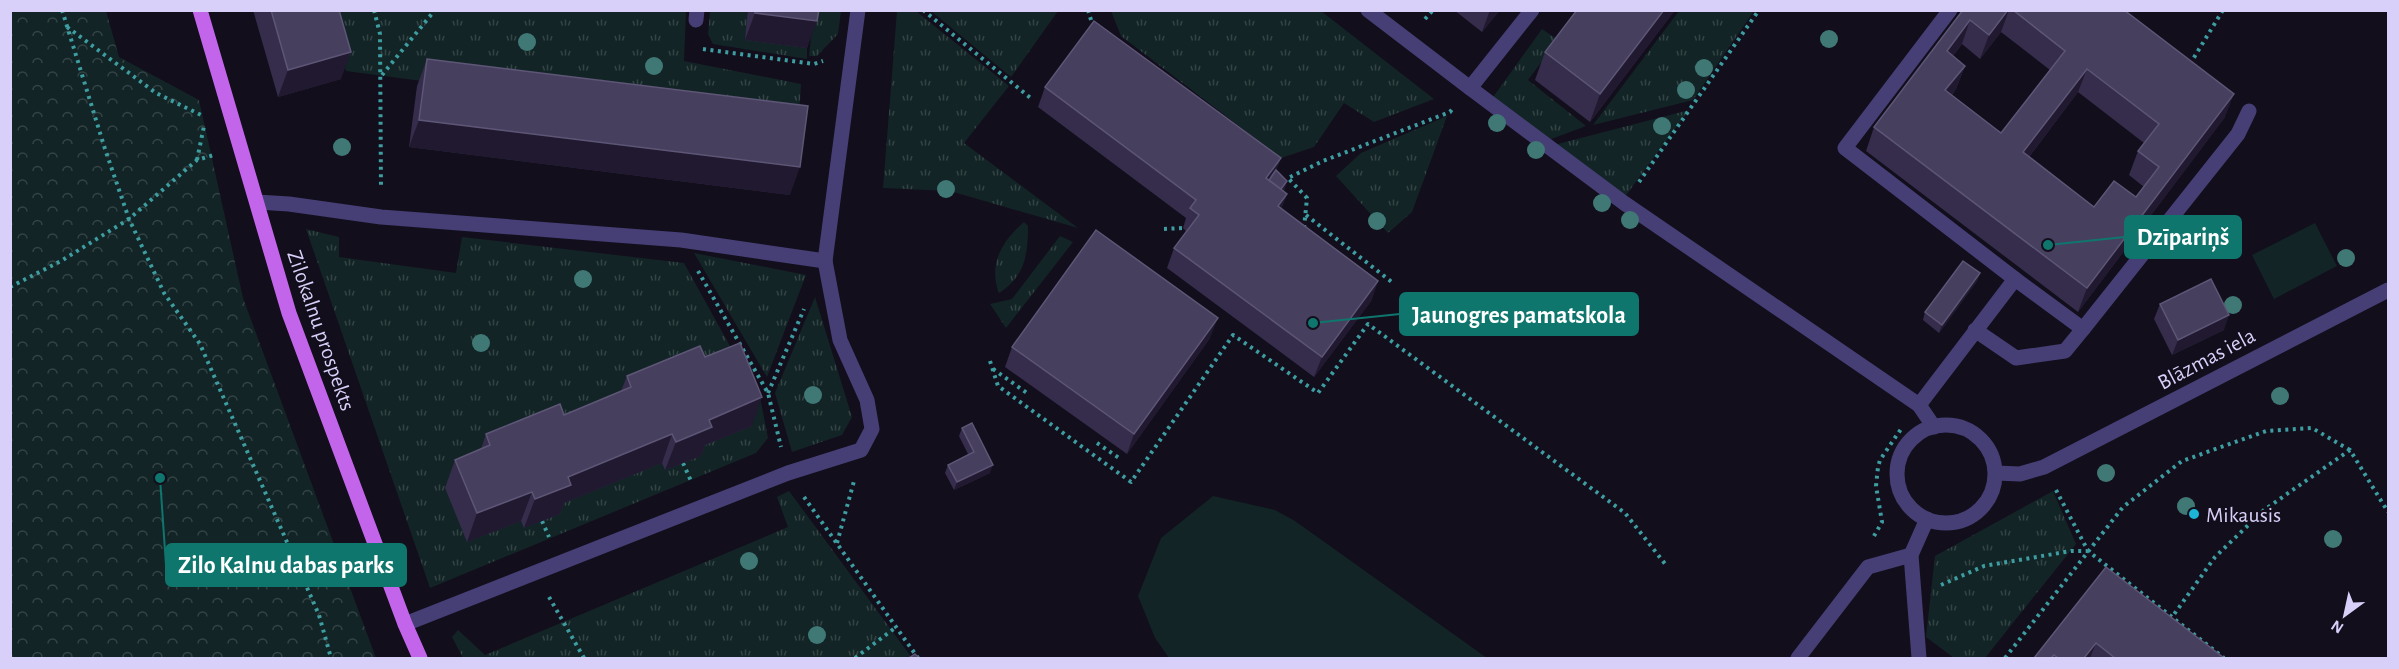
<svg xmlns="http://www.w3.org/2000/svg" width="2399" height="669" font-family="'Alegreya Sans',sans-serif">
  <defs>
    <pattern id="grass-tufts" width="24" height="20" patternUnits="userSpaceOnUse" patternTransform="scale(1.5)"><rect width="24" height="20" fill="#122425"/><path d="M3 7l-1-3M5 7V3M7 7l1-3M15 17l-1-3M17 17v-4M19 17l1-3" fill="none" stroke="#344345"/></pattern>
    <pattern id="park-crowns" width="20" height="18" patternUnits="userSpaceOnUse" patternTransform="scale(1.5)"><rect width="20" height="18" fill="#122425"/><path d="M2 6a3 3 0 1 1 6 0M12 15a3 3 0 1 1 6 0" fill="none" stroke="#344345"/></pattern>
  </defs>
  <rect width="100%" height="100%" fill="#120e1c"/>
  <!-- grass -->
  <g fill="url(#grass-tufts)">
    <polygon points="328,11 686,11 684,61 801,84 798,130 346,71"/>
    <polygon points="710,11 749,11 807,48 807,59 713,44 708,34"/>
    <polygon points="814,11 841,11 838,34 817,56 809,56"/>
    <polygon points="897,11 916,11 1009,86 964,143 1078,228 950,191 883,188"/>
    <polygon points="931,11 1058,11 1011,77"/>
    <polygon points="1111,11 1321,11 1434,99 1374,122 1344,103 1314,147 1281,158 1121,36"/>
    <polygon points="1679,11 1754,11 1693,100 1593,125"/>
    <polygon points="1542,29 1558,40 1528,80 1586,126 1546,141 1491,100"/>
    <polygon points="1689,110 1624,198 1550,146"/>
    <polygon points="1447,116 1412,212 1388,233 1336,176 1361,153"/>
    <path d="M1024,222L1028,226C1028,254 1025,277 999,293C988,264 1002,241 1024,222Z"/>
    <polygon points="306,229 339,237 339,257 456,273 462,237 684,263 761,402 768,438 756,453 430,588"/>
    <polygon points="1060,236 1073,242 1006,328 990,304 1012,299"/>
    <polygon points="694,253 806,275 767,377"/>
    <polygon points="815,297 852,417 842,435 792,452 775,393"/>
    <polygon points="789,491 912,658 463,658 452,637 458,630 485,655 788,527 777,497"/>
    <polygon points="2053,491 2076,544 1985,658 1954,658 1926,637 1935,556"/>
  </g>
  <!-- park -->
  <polygon fill="url(#park-crowns)" points="10,11 106,11 119,57 199,100 243,298 376,658 11,658"/>
  <!-- pitch -->
  <g fill="#122425">
    <polygon points="2315,223 2337,266 2274,299 2252,255"/>
    <polygon points="1213,496 1275,510 1295,521 1487,658 1169,658 1155,638 1138,596 1161,538"/>
  </g>
  <g fill="none" stroke-linecap="round" stroke-linejoin="round">
    <!-- path -->
    <g stroke="#3d9da0" stroke-width="4" stroke-dasharray="3 4.5" stroke-linecap="butt">
      <polyline points="62,10 105,149 129,219 164,293 200,344 319,615 331,658"/>
      <polyline points="374,10 380,34 381,189"/>
      <polyline points="923,10 1033,100"/>
      <polyline points="1088,10 1091,20"/>
      <polyline points="1425,19 1433,10"/>
      <polyline points="67,27 156,93 201,115"/>
      <polyline points="703,49 814,64 823,61"/>
      <polyline points="2190,64 2223,10"/>
      <polyline points="382,75 435,10"/>
      <polyline points="197,160 204,126"/>
      <polyline points="1639,182 1759,10"/>
      <polyline points="1306,215 1393,283"/>
      <polyline points="1304,228 1307,198 1288,178 1323,161 1450,112 1453,108"/>
      <polyline points="1164,229 1183,228"/>
      <polyline points="698,271 768,393 781,447"/>
      <polyline points="10,287 61,261 129,219 197,160 214,155"/>
      <polyline points="990,361 998,386 1131,482 1233,335 1318,393 1368,324 1625,513 1666,565"/>
      <polyline points="993,369 1027,393"/>
      <polyline points="768,393 804,309"/>
      <polyline points="1097,443 1119,458"/>
      <polyline points="683,463 691,481"/>
      <polyline points="2056,490 2088,551 2224,658"/>
      <polyline points="804,497 918,658"/>
      <polyline points="542,521 549,537"/>
      <polyline points="1874,536 1882,522 1876,486 1878,467 1880,460 1901,429"/>
      <polyline points="837,543 854,481"/>
      <polyline points="1941,585 1984,566 2071,551 2087,551"/>
      <polyline points="549,597 584,658"/>
      <polyline points="2170,620 2215,557 2264,510 2350,450 2388,512"/>
      <polyline points="855,658 895,628"/>
      <polyline points="2005,658 2123,507 2182,461 2266,431 2312,428 2350,450"/>
    </g>
    <!-- minor -->
    <g stroke="#463f75" stroke-width="15">
      <polyline points="1368,10 1470,88"/>
      <polyline points="1532,10 1470,88 1624,203 1919,405 1934,427"/>
      <polyline points="1950,10 1845,148 2015,279"/>
      <polyline points="696,20 697,10"/>
      <polyline points="257,202 289,204 381,217 681,240 825,261"/>
      <polyline points="2083,329 2238,134 2249,111"/>
      <polyline points="1919,405 2015,279 2083,329 2065,351 2016,358 1975,330"/>
      <circle cx="1946" cy="474" r="49"/>
      <polyline points="1996,473 2020,474 2044,467 2388,290"/>
      <polyline points="405,624 788,473 861,450 872,429 867,400 840,340 825,261 858,10"/>
      <polyline points="1798,658 1868,567 1911,555"/>
      <polyline points="1919,658 1911,555 1927,519"/>
    </g>
    <!-- major -->
    <polyline stroke="#c365ea" stroke-width="15" points="200,10 289,313 405,624 420,658"/>
  </g>
  <!-- trees -->
  <g fill="#407875">
    <circle cx="1829" cy="39" r="9"/>
    <circle cx="527" cy="42" r="9"/>
    <circle cx="654" cy="66" r="9"/>
    <circle cx="1704" cy="68" r="9"/>
    <circle cx="1686" cy="90" r="9"/>
    <circle cx="1497" cy="123" r="9"/>
    <circle cx="1662" cy="126" r="9"/>
    <circle cx="342" cy="147" r="9"/>
    <circle cx="1536" cy="150" r="9"/>
    <circle cx="946" cy="189" r="9"/>
    <circle cx="1602" cy="203" r="9"/>
    <circle cx="1630" cy="220" r="9"/>
    <circle cx="1377" cy="221" r="9"/>
    <circle cx="2346" cy="258" r="9"/>
    <circle cx="583" cy="279" r="9"/>
    <circle cx="2233" cy="305" r="9"/>
    <circle cx="481" cy="343" r="9"/>
    <circle cx="813" cy="395" r="9"/>
    <circle cx="2280" cy="396" r="9"/>
    <circle cx="2106" cy="473" r="9"/>
    <circle cx="2186" cy="506" r="9"/>
    <circle cx="2333" cy="539" r="9"/>
    <circle cx="749" cy="561" r="9"/>
    <circle cx="817" cy="635" r="9"/>
  </g>
  <!-- wall -->
  <g fill="#352d4b" fill-rule="evenodd">
    <polygon points="253,10 339,10 341,79 278,97"/>
    <polygon points="748,10 819,10 807,48 745,40"/>
    <polygon points="1454,10 1500,10 1482,32"/>
    <polygon points="1675,10 1590,122 1535,80 1545,52"/>
    <path d="M1963,10H2124L2225,117L2078,312L1866,151L1874,127ZM2001,32L2050,70L2001,133L1952,95L1956,89L1965,66L1953,56L1962,44L1980,59ZM2078,92L2144,143L2138,151L2129,175L2144,187L2136,197L2094,207L2029,157Z"/>
    <polygon points="427,59 790,195 409,147 417,86"/>
    <polygon points="1045,87 1281,158 1276,170 1285,189 1283,191 1287,194 1281,209 1378,281 1371,301 1314,377 1167,268 1174,248 1186,231 1183,228 1186,218 1038,107"/>
    <polygon points="1980,273 1977,281 1939,333 1923,320 1925,312"/>
    <polygon points="2160,304 2224,330 2172,355 2154,319"/>
    <polygon points="1210,338 1127,454 1005,367 1012,347"/>
    <polygon points="705,357 752,426 705,445 701,456 665,470 662,463 564,503 560,514 524,528 521,521 467,542 445,488 455,460 481,449 486,434 564,415 621,391 627,376"/>
    <polygon points="962,428 990,473 954,490 945,473 948,465 968,454 959,436"/>
    <polygon points="2106,567 2224,658 2034,658"/>
  </g>
  <!-- shaded-wall -->
  <g fill="#201930">
    <polygon points="1490,10 1500,10 1482,32"/>
    <polygon points="1664,10 1675,10 1590,122 1600,94"/>
    <polygon points="2008,10 2009,10 2001,32 1980,59 1989,35"/>
    <polygon points="755,13 817,21 807,48 745,40"/>
    <polygon points="1970,20 1962,44 1938,75 1947,51"/>
    <polygon points="351,52 341,79 278,97 288,70"/>
    <polygon points="1965,66 1956,89 1937,114 1945,90"/>
    <polygon points="2087,69 2078,92 2014,176 2023,152"/>
    <polygon points="2234,94 2225,117 2078,312 2087,288"/>
    <polygon points="419,120 800,167 790,195 409,147"/>
    <polygon points="1281,158 1273,178 1264,191 1266,178"/>
    <polygon points="1287,181 1285,189 1271,207 1274,199"/>
    <polygon points="1287,194 1279,214 1278,206"/>
    <polygon points="1980,273 1977,281 1939,333 1942,325"/>
    <polygon points="1378,281 1371,301 1314,377 1322,357"/>
    <polygon points="2229,315 2224,330 2172,355 2178,340"/>
    <polygon points="1218,318 1210,338 1127,454 1134,434"/>
    <polygon points="762,397 752,426 705,445 701,456 665,470 676,442 709,420"/>
    <polygon points="672,434 662,463 564,503 560,514 524,528 535,499 568,477"/>
    <polygon points="993,465 990,473 954,490 957,482"/>
    <polygon points="532,492 521,521 467,542 477,513"/>
    <polygon points="2096,643 2090,658 2084,658"/>
  </g>
  <!-- building -->
  <g fill="#473f5e" stroke="#5e5676" stroke-width="1.5" fill-rule="evenodd">
    <polygon points="271,10 339,10 351,52 288,70"/>
    <polygon points="755,10 819,10 817,21 755,13"/>
    <polygon points="1577,10 1664,10 1600,94 1545,52"/>
    <path d="M1963,10H2008L1989,35L1970,20L1947,51L1965,66L1945,90L2001,133L2065,51L2013,10H2124L2234,94L2087,288L1874,127ZM2087,69L2159,124L2138,151L2159,167L2136,197L2114,181L2094,207L2023,152Z"/>
    <polygon points="1094,21 1281,158 1266,178 1287,194 1278,206 1378,281 1322,357 1174,248 1199,215 1190,208 1196,200 1045,87"/>
    <polygon points="427,59 808,106 800,167 419,120"/>
    <polygon points="1276,170 1287,181 1281,189 1269,180"/>
    <polygon points="1096,230 1218,318 1134,434 1012,347"/>
    <polygon points="1963,261 1980,273 1942,325 1925,312"/>
    <polygon points="2211,279 2229,315 2178,340 2160,304"/>
    <polygon points="740,343 762,397 709,420 712,427 676,442 672,434 568,477 571,485 535,499 532,492 477,513 455,460 490,445 486,434 560,404 564,415 631,387 627,376 700,346 705,357"/>
    <polygon points="972,423 993,465 957,482 948,465 974,452 962,428"/>
    <polygon points="2106,567 2224,658 2115,658 2096,643 2084,658 2058,658 2054,655 2051,658 2034,658"/>
    <polygon points="915,654 919,658 909,658"/>
  </g>
  <!-- markers -->
  <circle fill="#1db5d7" stroke="#120e1c" stroke-width="2" cx="2194" cy="514" r="6"/>
  <g text-anchor="middle" stroke-width="4.5" stroke-linejoin="round" paint-order="stroke">
    <!-- street labels -->
    <g font-size="22" fill="#d8d0f9" stroke="#120e1c">
      <text transform="translate(322 330) rotate(71)" y="8">Zilokalnu prospekts</text>
      <text transform="translate(2206 358) rotate(-28)" y="8">Blāzmas iela</text>
    </g>
    <!-- poi labels -->
    <g font-size="22" fill="#d8d0f9" stroke="#120e1c" text-anchor="start">
      <text x="2206" y="522">Mikausis</text>
    </g>
  </g>
  <!-- callouts -->
  <path fill="none" stroke="#0f766e" stroke-width="2" d="M2048 245L2125 237M1313 323L1400 314M160 478L166 565"/>
  <g fill="#0f766e" stroke="#120e1c" stroke-width="2">
    <circle cx="2048" cy="245" r="6"/>
    <circle cx="1313" cy="323" r="6"/>
    <circle cx="160" cy="478" r="6"/>
  </g>
  <g fill="#0f766e" stroke="#0f766e" stroke-width="2">
    <rect x="2125" y="216" width="116" height="42" rx="6"/>
    <rect x="1400" y="293" width="238" height="42" rx="6"/>
    <rect x="166" y="544" width="240" height="42" rx="6"/>
  </g>
  <g font-size="24" text-anchor="middle" font-weight="bold" fill="#fff">
    <text x="2183" y="245">Dzīpariņš</text>
    <text x="1519" y="323">Jaunogres pamatskola</text>
    <text x="286" y="573">Zilo Kalnu dabas parks</text>
  </g>
  <!-- border -->
  <rect width="2399" height="669" fill="none" stroke="#d8d0f9" stroke-width="24"/>
  <!-- north arrow -->
  <g transform="translate(2345 615) rotate(213)" stroke="#120e1c" stroke-width="4.5" paint-order="stroke">
  <path d="M0-4.5L10 22L0 15L-10 22Z" fill="#d8d0f9"/>
  <text y="-9" font-size="16" font-weight="bold" text-anchor="middle" fill="#d8d0f9">N</text>
  </g>
</svg>
